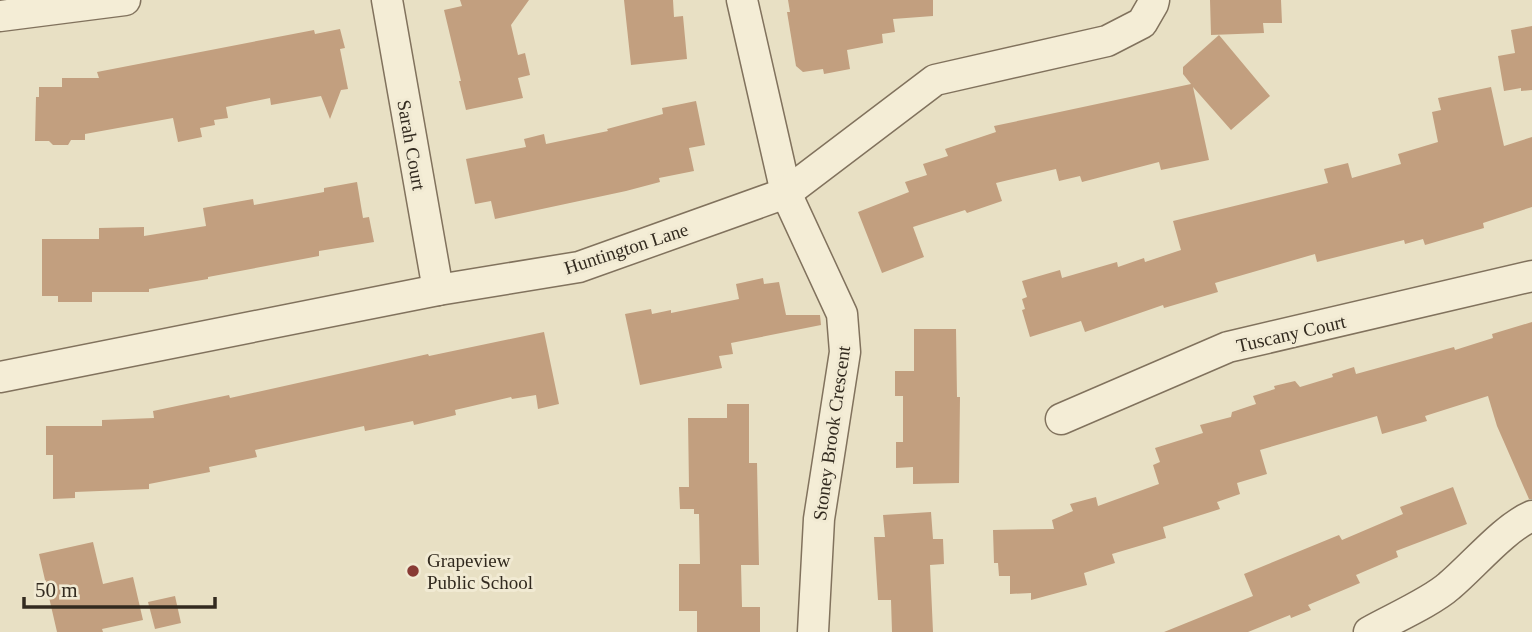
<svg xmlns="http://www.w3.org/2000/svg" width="1532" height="632" font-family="'Times New Roman',serif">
  <rect width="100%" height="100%" fill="#e8e0c4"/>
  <!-- building -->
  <g fill="#c29f7f">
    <polygon points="460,0 529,0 511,25 518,55 525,53 530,75 518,78 523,98 466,110 459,81 461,81 444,10 462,6"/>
    <polygon points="624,0 673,0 674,17 683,16 687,59 631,65"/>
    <polygon points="788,0 933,0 933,16 893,19 895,32 882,34 883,43 847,50 850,69 824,74 823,69 803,72 796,66 787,12 790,12"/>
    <polygon points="1210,0 1281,0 1282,23 1263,23 1264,33 1211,35"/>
    <polygon points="1532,26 1532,90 1521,91 1521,88 1504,91 1498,56 1515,53 1511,30"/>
    <polygon points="340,29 345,48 340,49 348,89 341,90 330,119 321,96 271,105 270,98 226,107 228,118 214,120 215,125 200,128 202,137 178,142 173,118 85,134 85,140 71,140 68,145 53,145 49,141 35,141 36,97 39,97 39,87 62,87 62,78 99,78 97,72 314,30 315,34"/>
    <polygon points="1219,35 1270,96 1231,130 1193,87 1209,160 1161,170 1159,162 1082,182 1080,176 1059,181 1056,169 996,183 1002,201 967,213 965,210 913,227 924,257 882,273 858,212 909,192 905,182 927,175 923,164 948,156 945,149 996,132 994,126 1191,84 1183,74 1183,67"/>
    <polygon points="1491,87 1504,146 1532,137 1532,207 1483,223 1484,228 1425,245 1423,239 1405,244 1404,240 1317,262 1315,254 1215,283 1218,292 1164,308 1163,305 1085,332 1081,321 1030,337 1022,310 1025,309 1022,299 1027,297 1022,281 1060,270 1062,278 1117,262 1118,267 1144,258 1145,262 1181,250 1173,221 1328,183 1324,169 1348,163 1352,178 1401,164 1398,154 1438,142 1432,112 1441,110 1438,98"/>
    <polygon points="696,101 705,145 689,148 694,171 659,178 660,182 626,191 495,219 491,201 475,204 466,159 526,147 524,139 544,134 546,144 608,131 607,129 663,114 662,108"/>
    <polygon points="357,182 363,218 369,217 374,242 319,251 319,256 208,277 208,279 149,289 149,292 92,292 92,302 58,302 58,296 42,296 42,239 99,239 99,228 144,227 144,236 206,226 203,208 253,199 254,205 324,192 324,188"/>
    <polygon points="763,278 764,284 779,282 786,315 820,315 821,325 731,343 733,354 719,356 722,368 640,385 625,314 651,309 652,314 671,310 671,313 739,299 736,284"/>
    <polygon points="1532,322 1532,499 1529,499 1497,426 1488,396 1425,416 1427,421 1382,434 1377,416 1260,450 1267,474 1237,483 1240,494 1217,502 1220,509 1163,527 1166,538 1112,554 1115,563 1084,573 1087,585 1031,600 1031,593 1010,594 1010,576 999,576 998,563 994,563 993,530 1054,529 1052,520 1073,511 1070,504 1096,497 1098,506 1159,484 1153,465 1160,462 1155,448 1203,433 1200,425 1231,417 1232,412 1256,404 1253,396 1275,389 1274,386 1295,381 1300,387 1333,377 1332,374 1354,367 1356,374 1454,347 1455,350 1493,338 1492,334"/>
    <polygon points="914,329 956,329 957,397 960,397 959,483 913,484 913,467 896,468 896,442 903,442 903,396 895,396 895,371 914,371"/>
    <polygon points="544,332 559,404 538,409 536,395 512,399 511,397 455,410 456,415 414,425 413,421 365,431 364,426 255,450 257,457 209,467 210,472 149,484 149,489 75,492 75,498 53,499 53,455 46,455 46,426 102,426 102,420 154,418 153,411 229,395 230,398 428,354 429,356"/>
    <polygon points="727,404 749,404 749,463 757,463 759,565 741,565 742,607 760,607 760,632 697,632 697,611 679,611 679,564 700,564 699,514 694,514 694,509 680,509 679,487 689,487 688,418 727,418"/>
    <polygon points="1453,487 1467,524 1396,551 1398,557 1356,575 1360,583 1308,605 1311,610 1291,618 1290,615 1248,632 1164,632 1253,596 1244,574 1339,535 1342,540 1403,514 1400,507"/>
    <polygon points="931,512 933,539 943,539 944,564 930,565 933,632 892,632 891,600 878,600 874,537 885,537 883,515"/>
    <polygon points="93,542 103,584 133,577 143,620 102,629 103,632 57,632 39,554"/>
    <polygon points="175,596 181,623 155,629 148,602"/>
  </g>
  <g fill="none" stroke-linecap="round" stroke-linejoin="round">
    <defs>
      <g id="minor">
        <polyline points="387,0 438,290"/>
        <polyline points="742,0 786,193 842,314 845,352 819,519 813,632"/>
        <polyline points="0,16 125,0"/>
        <polyline points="0,377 438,290 579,267 786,193 935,80 1107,41 1142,23 1153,4 1154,0"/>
        <polyline points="1061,419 1228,347 1532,276"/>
        <path d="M1369,632C1392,619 1431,602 1449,586C1473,566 1504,528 1532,516"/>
      </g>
    </defs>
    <!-- minor casing -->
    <use href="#minor" stroke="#81725d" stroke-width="33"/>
    <!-- minor -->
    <use href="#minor" stroke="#f4edd6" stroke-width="30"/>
  </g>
  <!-- markers -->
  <circle fill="#883a34" stroke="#f1ead3" stroke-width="2.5" cx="413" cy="571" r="7"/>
  <g text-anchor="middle" stroke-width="6" stroke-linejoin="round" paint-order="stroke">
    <!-- street labels -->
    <g font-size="19" fill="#322a1f" stroke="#f1ead3">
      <text transform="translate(412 145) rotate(80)" y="7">Sarah Court</text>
      <text transform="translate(626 248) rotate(-18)" y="7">Huntington Lane</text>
      <text transform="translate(1291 333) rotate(-13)" y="7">Tuscany Court</text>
      <text transform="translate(831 433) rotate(-82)" y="7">Stoney Brook Crescent</text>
    </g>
    <!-- poi labels -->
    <g font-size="19" fill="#322a1f" stroke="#f1ead3" text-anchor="start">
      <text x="427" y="567">Grapeview<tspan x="427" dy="22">Public School</tspan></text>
    </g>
  </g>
  <!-- scale -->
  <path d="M24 597v10h191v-10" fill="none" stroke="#322a1f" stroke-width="3.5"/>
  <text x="35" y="597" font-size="21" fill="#322a1f" stroke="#f1ead3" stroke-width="5" paint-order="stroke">50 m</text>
</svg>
